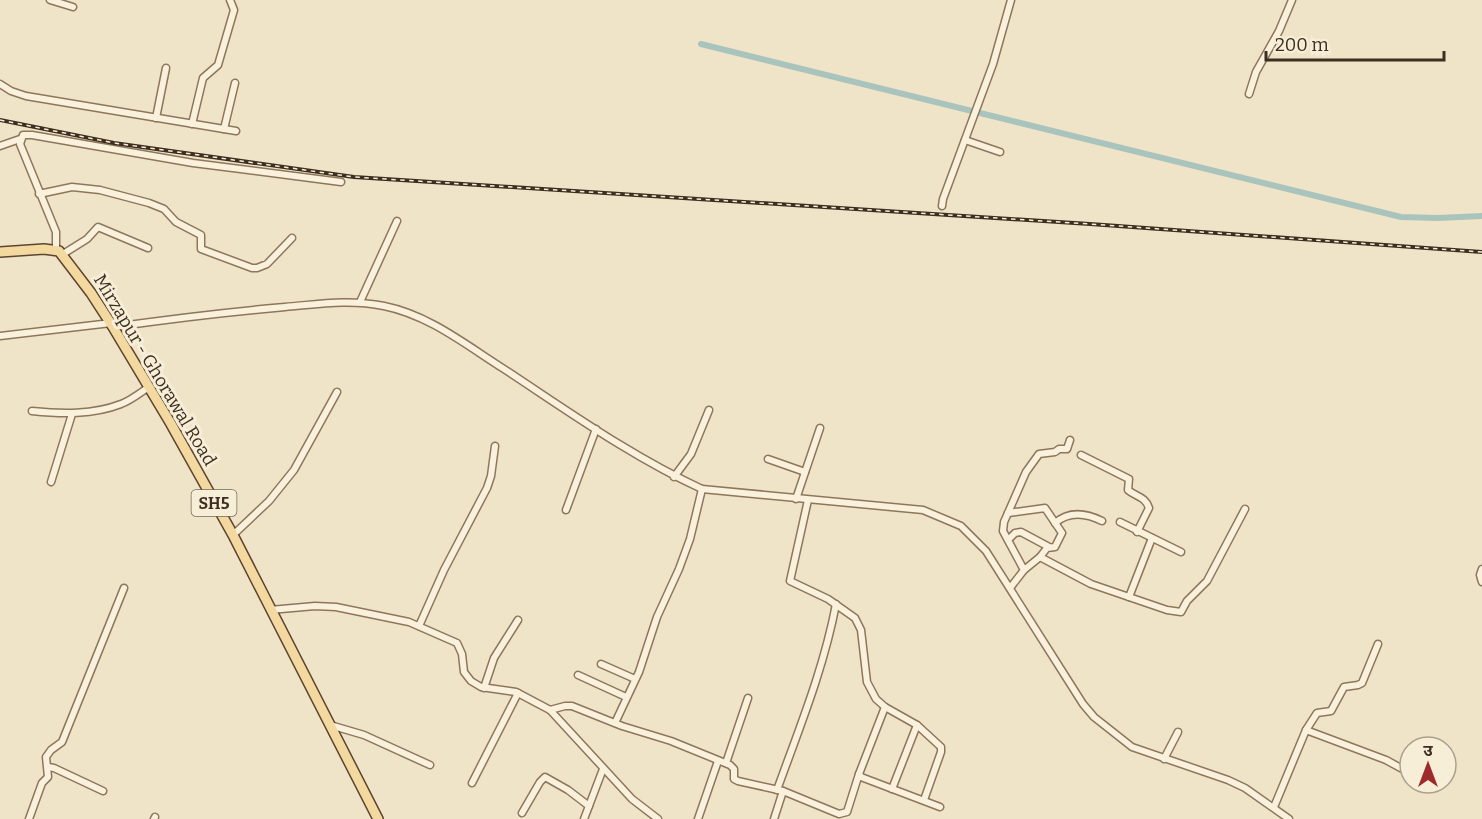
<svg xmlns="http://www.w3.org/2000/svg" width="1482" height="819" font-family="Bitter,'Noto Sans Devanagari',serif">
  <rect width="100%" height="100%" fill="#f0e4c8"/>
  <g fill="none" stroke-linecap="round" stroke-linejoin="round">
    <!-- canal -->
    <polyline stroke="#a9c4bc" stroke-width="6" points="701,44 1401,217 1438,218 1482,216"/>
    <defs>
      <g id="minor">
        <polyline points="50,0 73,7"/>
        <polyline points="0,84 11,91 26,96 236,131"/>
        <polyline points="1249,94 1256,72 1279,31 1292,0"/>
        <polyline points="156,118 166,68"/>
        <polyline points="192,124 203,78 218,65 234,10 230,0"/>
        <polyline points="224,129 235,83"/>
        <polyline points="965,140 1000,152"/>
        <polyline points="0,146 20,139"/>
        <polyline points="39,194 72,187 100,190 149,203 164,209 176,222 201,235 201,249 252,268 257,268 267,264 292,238"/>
        <polyline points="942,206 943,199 993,64 1011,0"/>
        <polyline points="56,250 56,232 20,144 23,135 32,135 193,163 341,182"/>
        <polyline points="63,254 87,239 98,227 148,248"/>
        <polyline points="360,302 397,221"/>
        <path d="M113,327C170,319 227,312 285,307C320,304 349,299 384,306C429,315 466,345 504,369C568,411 632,457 702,489L923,510L961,526L986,551L1083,704L1094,717L1132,747L1228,780L1245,788L1289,819"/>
        <polyline points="0,336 111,323"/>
        <path d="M32,411C61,414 93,415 121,404C130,401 140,393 149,387"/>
        <path d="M1081,455L1129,479L1128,490C1136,497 1145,496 1149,508L1137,532"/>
        <polyline points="768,459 805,472"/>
        <polyline points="674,477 691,454 709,410"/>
        <polyline points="51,482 72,414"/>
        <polyline points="796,499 820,428"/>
        <polyline points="808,500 790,581 828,599 855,618 861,630 867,682 876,699 885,707 917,725 941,747 941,752 924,800"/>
        <polyline points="566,510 596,429"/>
        <polyline points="1008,513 1045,508 1062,533 1055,547 1047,548 1040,557"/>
        <polyline points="1120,522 1181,552"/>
        <path d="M1055,523C1069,511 1086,513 1102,521"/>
        <polyline points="233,535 269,501 294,470 337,392"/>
        <polyline points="1008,540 1015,533 1021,532 1049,547"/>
        <polyline points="1482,569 1480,575 1482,582"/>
        <polyline points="1024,570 1003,531 1004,522 1026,472 1039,454 1055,452 1059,449 1067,449 1070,440"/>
        <polyline points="1010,588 1024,570 1040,557 1091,584 1167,610 1181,612 1187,601 1207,581 1245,509"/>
        <polyline points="1129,597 1152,538"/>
        <polyline points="270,610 315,606 336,607 409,622 457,643 462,654 464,672 471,681 481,687 516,692 550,710 632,799 658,819"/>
        <polyline points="419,626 444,570 487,488 491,476 495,446"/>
        <polyline points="601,664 635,679"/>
        <polyline points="578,675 626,697"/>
        <polyline points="484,688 494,658 518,620"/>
        <polyline points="885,707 859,774 861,777 940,807"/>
        <polyline points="550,710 565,706 572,706 622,726 671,741 730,765 734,769 734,779 738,781 783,791 839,814 847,812 859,774"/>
        <polyline points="615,723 639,672 657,617 679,569 690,539 702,489"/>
        <polyline points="330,725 364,735 430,765"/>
        <polyline points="1306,730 1317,713 1331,711 1344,687 1358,685 1362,683 1378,644"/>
        <polyline points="1164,759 1178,732"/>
        <polyline points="726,763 748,698"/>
        <polyline points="48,767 54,768 103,791"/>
        <polyline points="472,783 518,693"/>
        <polyline points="1432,783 1436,784"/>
        <polyline points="892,789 917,725"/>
        <path d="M777,790C799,729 824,668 836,604"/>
        <polyline points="1274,807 1306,730 1386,760 1410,773"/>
        <polyline points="522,813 540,782 545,777 568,790 589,806"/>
        <polyline points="29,819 42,783 48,777 46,757 51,750 62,742 124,588"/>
        <polyline points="154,819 155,817"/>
        <polyline points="584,819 603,769"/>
        <polyline points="698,819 718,761"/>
        <polyline points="774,819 783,791"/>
      </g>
      <polyline id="primary" points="0,252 44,249 59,251 91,293 113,327 171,424 233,535 378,819"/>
    </defs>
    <!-- minor casing -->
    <use href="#minor" stroke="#8d765c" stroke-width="9"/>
    <!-- primary casing -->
    <use href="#primary" stroke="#5b4430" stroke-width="12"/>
    <!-- minor -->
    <use href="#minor" stroke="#faf1dc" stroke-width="6"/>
    <!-- primary -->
    <use href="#primary" stroke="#f3d9a0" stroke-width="9"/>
    <defs>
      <polyline id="rail" points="0,120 114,143 354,177 1090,224 1482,252"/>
    </defs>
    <!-- rail casing -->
    <use href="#rail" stroke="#3d2e20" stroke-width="4"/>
    <!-- rail -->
    <use href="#rail" stroke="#f7eed8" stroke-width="1.5" stroke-dasharray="4.5" stroke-linecap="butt"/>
  </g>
  <g text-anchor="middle" stroke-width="6" stroke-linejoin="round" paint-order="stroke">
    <!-- shield labels -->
    <rect fill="#f7eed8" stroke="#756857" stroke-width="1.5" x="191.5" y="490" width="45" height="26" rx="4.5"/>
    <g font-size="16" font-weight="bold" fill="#3d2e20">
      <text x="214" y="509">SH5</text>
    </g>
    <!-- street labels -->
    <g font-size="18" fill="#3d2e20" stroke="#f7eed8">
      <text transform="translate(155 370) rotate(59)" y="6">Mirzapur - Ghorawal Road</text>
    </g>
  </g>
  <!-- north arrow -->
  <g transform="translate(1428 765)"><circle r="28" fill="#f7eed8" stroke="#ada18e" stroke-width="1.5"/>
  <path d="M0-4.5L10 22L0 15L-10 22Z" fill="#9e2a2b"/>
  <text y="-9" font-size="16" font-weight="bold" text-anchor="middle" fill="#3d2e20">उ</text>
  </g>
  <!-- scale -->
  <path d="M1266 51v9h178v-9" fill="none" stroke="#3d2e20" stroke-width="3"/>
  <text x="1275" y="51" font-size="18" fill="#3d2e20" stroke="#f7eed8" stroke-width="4.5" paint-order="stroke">200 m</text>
</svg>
